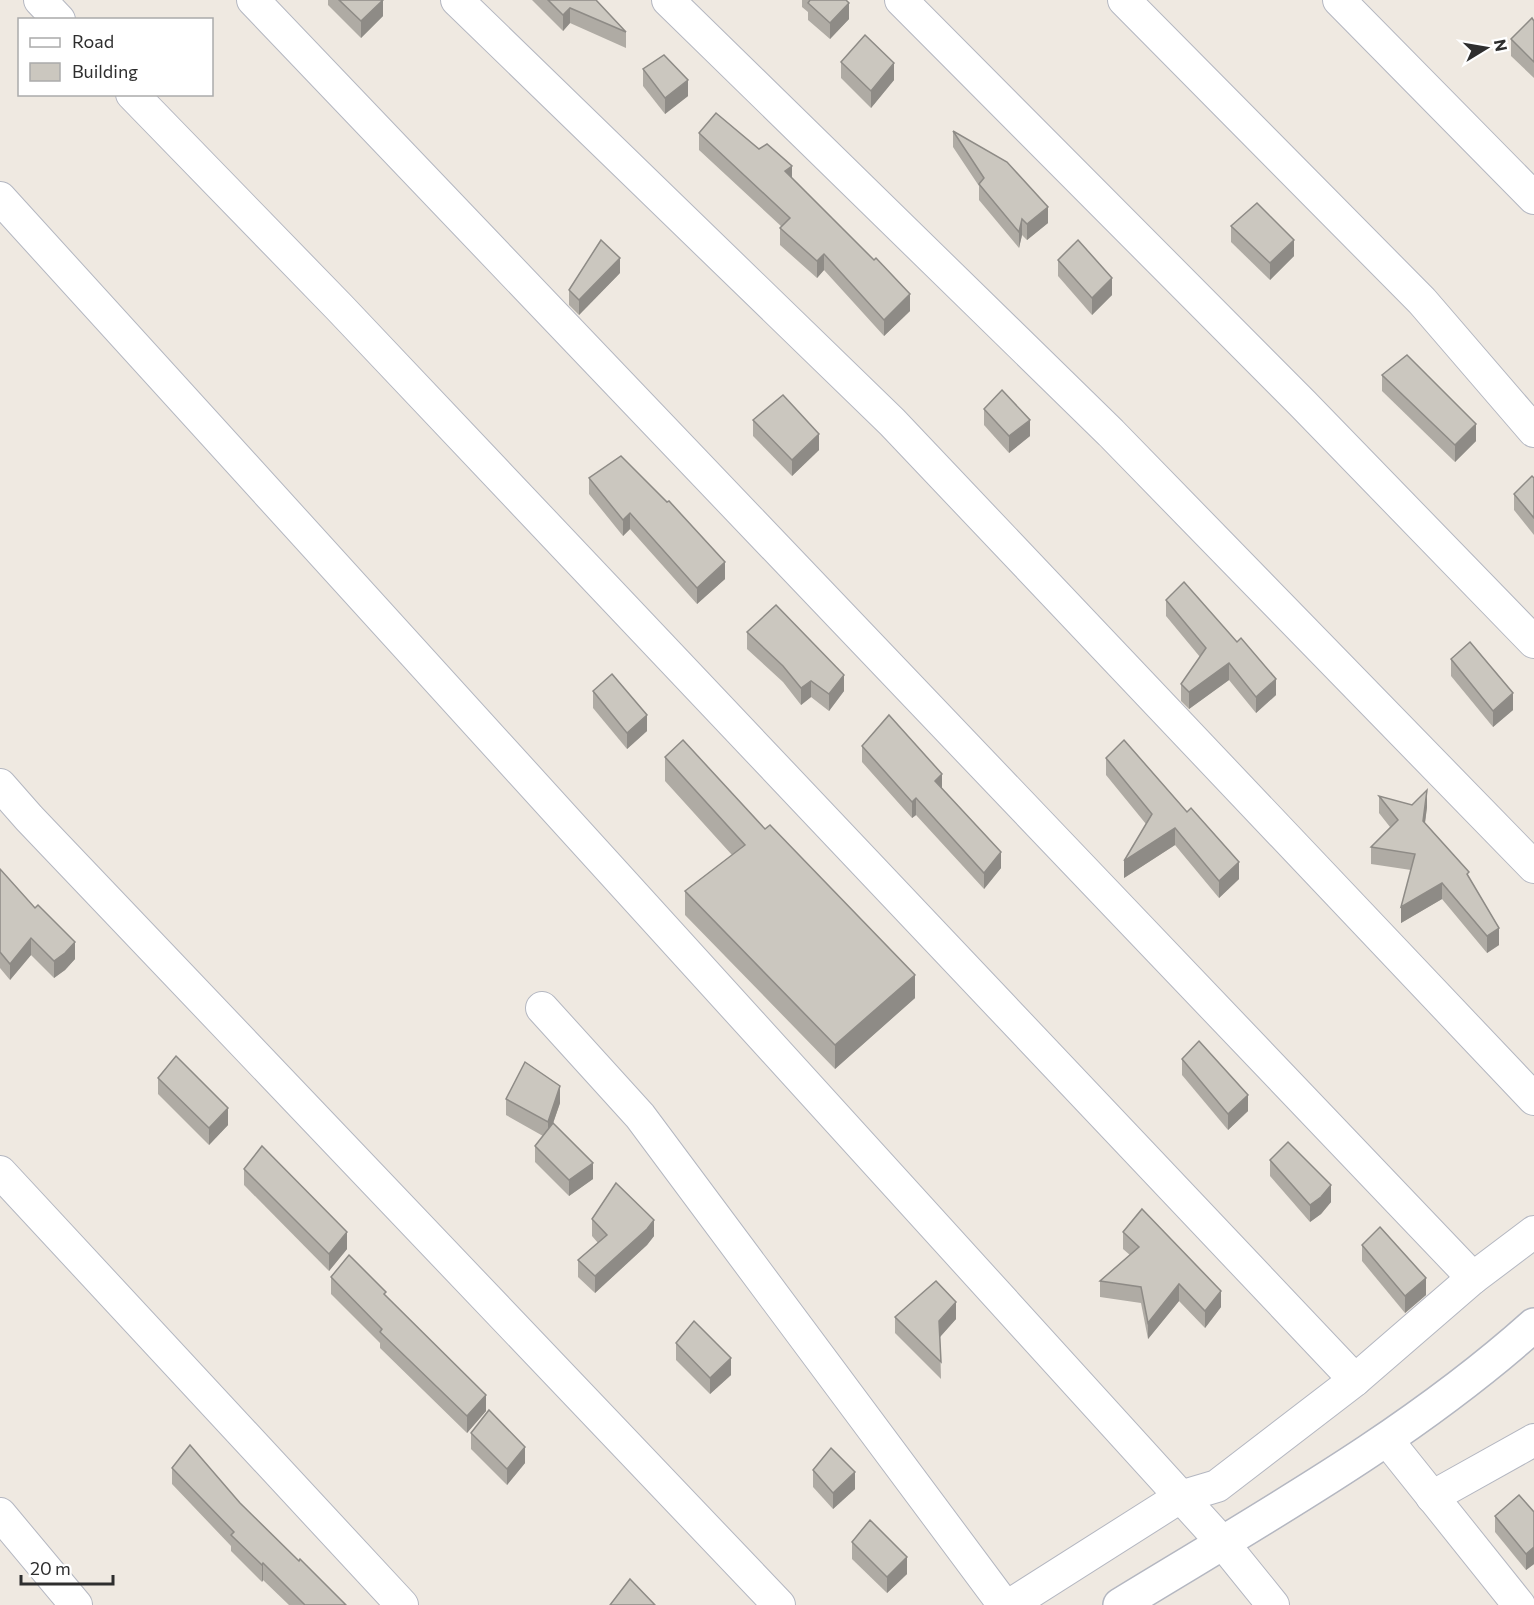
<svg xmlns="http://www.w3.org/2000/svg" width="1534" height="1605" font-family="Commissioner,sans-serif">
  <rect width="100%" height="100%" fill="#efe9e1"/>
  <g fill="none" stroke-linecap="round" stroke-linejoin="round">
    <defs>
      <g id="minor">
        <polyline points="40,0 59,20"/>
        <polyline points="253,0 1473,1278"/>
        <polyline points="457,0 892,422 1534,1099"/>
        <polyline points="668,0 1111,433 1534,867"/>
        <polyline points="901,0 1303,404 1534,642"/>
        <polyline points="1124,0 1422,301 1534,431"/>
        <polyline points="1339,0 1534,198"/>
        <polyline points="132,94 340,308 1355,1380"/>
        <polyline points="0,198 1222,1542 1273,1605"/>
        <polyline points="0,785 29,818 779,1605"/>
        <polyline points="542,1008 640,1116 1004,1605"/>
        <polyline points="0,1172 402,1605"/>
        <polyline points="1387,1440 1519,1605"/>
        <polyline points="1432,1497 1534,1440"/>
        <polyline points="0,1514 76,1605"/>
        <polyline points="1010,1605 1180,1497 1217,1486 1355,1380 1473,1278 1534,1232"/>
      </g>
      <path id="tertiary" d="M1120,1605C1262,1518 1410,1436 1534,1325"/>
    </defs>
    <!-- minor casing -->
    <use href="#minor" stroke="#b4b7c1" stroke-width="34"/>
    <!-- tertiary casing -->
    <use href="#tertiary" stroke="#b4b7c1" stroke-width="36"/>
    <!-- minor -->
    <use href="#minor" stroke="#fff" stroke-width="32"/>
    <!-- tertiary -->
    <use href="#tertiary" stroke="#fff" stroke-width="33"/>
  </g>
  <!-- wall -->
  <g fill="#afaba4">
    <polygon points="328,0 383,0 383,16 361,38 328,5"/>
    <polygon points="532,0 596,0 626,32 626,48 570,23 563,31"/>
    <polygon points="802,0 846,0 849,19 830,39 808,20 808,12 802,7"/>
    <polygon points="1534,21 1534,78 1511,56 1511,39"/>
    <polygon points="841,62 894,80 871,108 841,78"/>
    <polygon points="643,69 688,96 665,114 643,86"/>
    <polygon points="953,131 1048,223 1027,240 1022,235 1019,248 979,200 979,186 953,147"/>
    <polygon points="699,133 792,178 910,311 884,336 824,270 817,278 780,245 780,228 782,227 699,150"/>
    <polygon points="1231,226 1294,256 1270,280 1231,242"/>
    <polygon points="1058,260 1112,295 1092,315 1058,276"/>
    <polygon points="620,273 579,315 569,305 569,290"/>
    <polygon points="1382,375 1476,441 1455,462 1382,391"/>
    <polygon points="984,409 1030,436 1009,453 984,425"/>
    <polygon points="753,420 819,450 792,476 753,436"/>
    <polygon points="589,478 725,579 697,604 630,529 623,536 589,494"/>
    <polygon points="1534,478 1534,535 1514,510 1514,494"/>
    <polygon points="1166,600 1276,695 1256,713 1229,680 1189,709 1181,701 1181,684 1200,657 1166,616"/>
    <polygon points="747,632 844,691 829,711 811,697 801,705 783,682 747,649"/>
    <polygon points="1451,659 1513,710 1493,727 1451,676"/>
    <polygon points="593,691 647,731 627,749 593,708"/>
    <polygon points="862,746 1001,868 984,889 916,815 912,818 862,762"/>
    <polygon points="665,757 765,829 915,998 835,1069 685,915 685,891 732,855 665,781"/>
    <polygon points="1106,758 1239,879 1219,898 1175,845 1124,878 1146,824 1106,775"/>
    <polygon points="1379,796 1412,805 1427,807 1425,823 1469,877 1499,945 1487,953 1442,899 1401,923 1411,870 1371,864 1371,847 1390,827 1379,813"/>
    <polygon points="0,869 75,959 65,970 54,978 31,955 10,980 0,968"/>
    <polygon points="1182,1059 1248,1111 1228,1130 1182,1075"/>
    <polygon points="158,1078 228,1125 209,1145 158,1094"/>
    <polygon points="506,1099 560,1103 553,1123 593,1179 569,1196 535,1162 535,1146 543,1136 506,1115"/>
    <polygon points="1270,1160 1331,1202 1321,1214 1310,1222 1270,1176"/>
    <polygon points="244,1169 347,1249 329,1271 244,1185"/>
    <polygon points="592,1219 654,1236 647,1245 595,1293 578,1277 578,1260 598,1243 592,1236"/>
    <polygon points="1123,1232 1221,1307 1205,1328 1179,1301 1148,1339 1141,1303 1100,1297 1100,1281 1130,1255 1123,1249"/>
    <polygon points="1362,1245 1426,1295 1405,1313 1362,1261"/>
    <polygon points="331,1277 386,1297 486,1411 467,1433 380,1348 380,1343 331,1294"/>
    <polygon points="895,1317 956,1319 940,1337 941,1379 895,1333"/>
    <polygon points="676,1343 731,1375 710,1394 676,1360"/>
    <polygon points="471,1433 525,1463 507,1485 471,1449"/>
    <polygon points="172,1468 240,1503 299,1561 346,1605 289,1605 263,1580 262,1582 231,1551 231,1546 172,1484"/>
    <polygon points="813,1470 855,1489 833,1509 813,1487"/>
    <polygon points="1534,1512 1534,1564 1526,1570 1495,1532 1495,1516"/>
    <polygon points="852,1542 907,1574 887,1593 852,1559"/>
  </g>
  <!-- shaded-wall -->
  <g fill="#8e8b86">
    <polygon points="383,0 383,16 361,38 361,21"/>
    <polygon points="849,3 849,19 830,39 830,23"/>
    <polygon points="570,8 570,23 563,31 563,15"/>
    <polygon points="894,63 894,80 871,108 871,91"/>
    <polygon points="688,80 688,96 665,114 665,98"/>
    <polygon points="792,166 792,182 785,171"/>
    <polygon points="1048,207 1048,223 1027,240 1027,224"/>
    <polygon points="1022,219 1022,235 1019,248 1019,232"/>
    <polygon points="1294,240 1294,256 1270,280 1270,263"/>
    <polygon points="824,254 824,270 817,278 817,261"/>
    <polygon points="620,258 620,273 579,315 579,300"/>
    <polygon points="1112,278 1112,295 1092,315 1092,298"/>
    <polygon points="910,294 910,311 884,336 884,320"/>
    <polygon points="1030,420 1030,436 1009,453 1009,436"/>
    <polygon points="1476,424 1476,441 1455,462 1455,445"/>
    <polygon points="819,434 819,450 792,476 792,460"/>
    <polygon points="630,513 630,529 623,536 623,520"/>
    <polygon points="725,562 725,579 697,604 697,588"/>
    <polygon points="1229,663 1229,680 1189,709 1189,692"/>
    <polygon points="844,675 844,691 829,711 829,694"/>
    <polygon points="1276,679 1276,695 1256,713 1256,697"/>
    <polygon points="811,681 811,697 801,705 801,688"/>
    <polygon points="1513,693 1513,710 1493,727 1493,711"/>
    <polygon points="647,715 647,731 627,749 627,733"/>
    <polygon points="942,774 942,790 935,781"/>
    <polygon points="1427,790 1427,807 1423,837 1423,821"/>
    <polygon points="916,798 916,815 912,818 912,802"/>
    <polygon points="1175,828 1175,845 1124,878 1124,861"/>
    <polygon points="1001,852 1001,868 984,889 984,873"/>
    <polygon points="1239,862 1239,879 1219,898 1219,881"/>
    <polygon points="1442,883 1442,899 1401,923 1401,907"/>
    <polygon points="1499,928 1499,945 1487,953 1487,936"/>
    <polygon points="31,938 31,955 10,980 10,964"/>
    <polygon points="75,942 75,959 65,970 54,978 54,961"/>
    <polygon points="915,975 915,998 835,1069 835,1045"/>
    <polygon points="560,1086 560,1103 548,1138 548,1122"/>
    <polygon points="1248,1095 1248,1111 1228,1130 1228,1114"/>
    <polygon points="228,1108 228,1125 209,1145 209,1128"/>
    <polygon points="593,1163 593,1179 569,1196 569,1180"/>
    <polygon points="1331,1185 1331,1202 1321,1214 1310,1222 1310,1205"/>
    <polygon points="654,1220 654,1236 647,1245 595,1293 595,1276"/>
    <polygon points="347,1232 347,1249 329,1271 329,1254"/>
    <polygon points="1426,1278 1426,1295 1405,1313 1405,1296"/>
    <polygon points="1179,1284 1179,1301 1148,1339 1148,1323"/>
    <polygon points="1221,1291 1221,1307 1205,1328 1205,1311"/>
    <polygon points="956,1302 956,1319 939,1338 939,1321"/>
    <polygon points="731,1358 731,1375 710,1394 710,1378"/>
    <polygon points="486,1395 486,1411 467,1433 467,1416"/>
    <polygon points="525,1447 525,1463 507,1485 507,1469"/>
    <polygon points="855,1472 855,1489 833,1509 833,1493"/>
    <polygon points="1534,1547 1534,1564 1526,1570 1526,1554"/>
    <polygon points="907,1557 907,1574 887,1593 887,1577"/>
    <polygon points="263,1563 263,1580 262,1582 262,1565"/>
  </g>
  <!-- building -->
  <g fill="#cbc7bf" stroke="#8e8b86" stroke-width="1.5">
    <polygon points="339,0 383,0 361,21"/>
    <polygon points="548,0 596,0 626,32 570,8 563,15"/>
    <polygon points="810,0 846,0 849,3 830,23 808,3"/>
    <polygon points="1532,18 1534,21 1534,62 1511,39"/>
    <polygon points="865,35 894,63 871,91 841,62"/>
    <polygon points="664,55 688,80 665,98 643,69"/>
    <polygon points="716,113 759,149 767,144 792,166 785,171 874,260 876,258 910,294 884,320 824,254 817,261 780,228 790,218 699,133"/>
    <polygon points="953,131 1007,162 1048,207 1027,224 1022,219 1019,232 979,184 984,178"/>
    <polygon points="1257,203 1294,240 1270,263 1231,226"/>
    <polygon points="601,240 620,258 579,300 569,290"/>
    <polygon points="1078,240 1112,278 1092,298 1058,260"/>
    <polygon points="1407,355 1476,424 1455,445 1382,375"/>
    <polygon points="1002,390 1030,420 1009,436 984,409"/>
    <polygon points="783,395 819,434 792,460 753,420"/>
    <polygon points="621,456 667,502 669,501 725,562 697,588 630,513 623,520 589,478"/>
    <polygon points="1532,476 1534,478 1534,518 1514,494"/>
    <polygon points="1184,582 1237,642 1241,638 1276,679 1256,697 1229,663 1189,692 1181,684 1206,648 1166,600"/>
    <polygon points="776,605 844,675 829,694 811,681 801,688 783,666 747,632"/>
    <polygon points="1470,642 1513,693 1493,711 1451,659"/>
    <polygon points="612,674 647,715 627,733 593,691"/>
    <polygon points="889,715 942,774 935,781 1001,852 984,873 916,798 912,802 862,746"/>
    <polygon points="683,740 765,829 770,825 915,975 835,1045 685,891 745,845 665,757"/>
    <polygon points="1124,740 1187,812 1191,808 1239,862 1219,881 1175,828 1124,861 1152,814 1106,758"/>
    <polygon points="1427,790 1423,821 1469,872 1467,874 1499,928 1487,936 1442,883 1401,907 1415,854 1371,847 1398,820 1379,796 1412,805"/>
    <polygon points="0,869 35,908 38,905 75,942 65,953 54,961 31,938 10,964 0,952"/>
    <polygon points="1199,1041 1248,1095 1228,1114 1182,1059"/>
    <polygon points="176,1056 228,1108 209,1128 158,1078"/>
    <polygon points="525,1062 560,1086 548,1122 506,1099"/>
    <polygon points="553,1123 593,1163 569,1180 535,1146"/>
    <polygon points="1288,1142 1331,1185 1321,1197 1310,1205 1270,1160"/>
    <polygon points="262,1146 347,1232 329,1254 244,1169"/>
    <polygon points="616,1183 654,1220 647,1229 595,1276 578,1260 607,1235 592,1219"/>
    <polygon points="1142,1209 1221,1291 1205,1311 1179,1284 1148,1323 1141,1287 1100,1281 1139,1247 1123,1232"/>
    <polygon points="1380,1227 1426,1278 1405,1296 1362,1245"/>
    <polygon points="349,1255 386,1292 384,1294 486,1395 467,1416 380,1332 382,1329 331,1277"/>
    <polygon points="936,1281 956,1302 939,1321 941,1362 895,1317"/>
    <polygon points="694,1321 731,1358 710,1378 676,1343"/>
    <polygon points="489,1410 525,1447 507,1469 471,1433"/>
    <polygon points="190,1445 240,1503 299,1561 300,1559 346,1605 305,1605 263,1563 262,1565 231,1535 234,1532 172,1468"/>
    <polygon points="831,1448 855,1472 833,1493 813,1470"/>
    <polygon points="1519,1495 1534,1512 1534,1547 1526,1554 1495,1516"/>
    <polygon points="870,1520 907,1557 887,1577 852,1542"/>
    <polygon points="630,1579 655,1605 610,1605"/>
  </g>
  <!-- legend -->
  <rect x="18" y="18" width="195" height="78" fill="#ffffff" stroke="#ababab" stroke-width="1.5"/>
  <rect x="30" y="38" width="30" height="9" fill="#ffffff" stroke="#ababab" stroke-width="1.5"/>
  <text x="72" y="48" font-size="18" fill="#2e2e2e">Road</text>
  <rect x="30" y="63" width="30" height="18" fill="#cbc7bf" stroke="#ababab" stroke-width="1.5"/>
  <text x="72" y="78" font-size="18" fill="#2e2e2e">Building</text>
  <!-- north arrow -->
  <g transform="translate(1486 48) rotate(79)" stroke="#ffffff" stroke-width="4.5" paint-order="stroke">
  <path d="M0-4.5L10 22L0 15L-10 22Z" fill="#2e2e2e"/>
  <text y="-9" font-size="16" font-weight="bold" text-anchor="middle" fill="#2e2e2e">N</text>
  </g>
  <!-- scale -->
  <path d="M21 1575v9h92v-9" fill="none" stroke="#2e2e2e" stroke-width="3"/>
  <text x="30" y="1575" font-size="18" fill="#2e2e2e" stroke="#ffffff" stroke-width="4.5" paint-order="stroke">20 m</text>
</svg>
